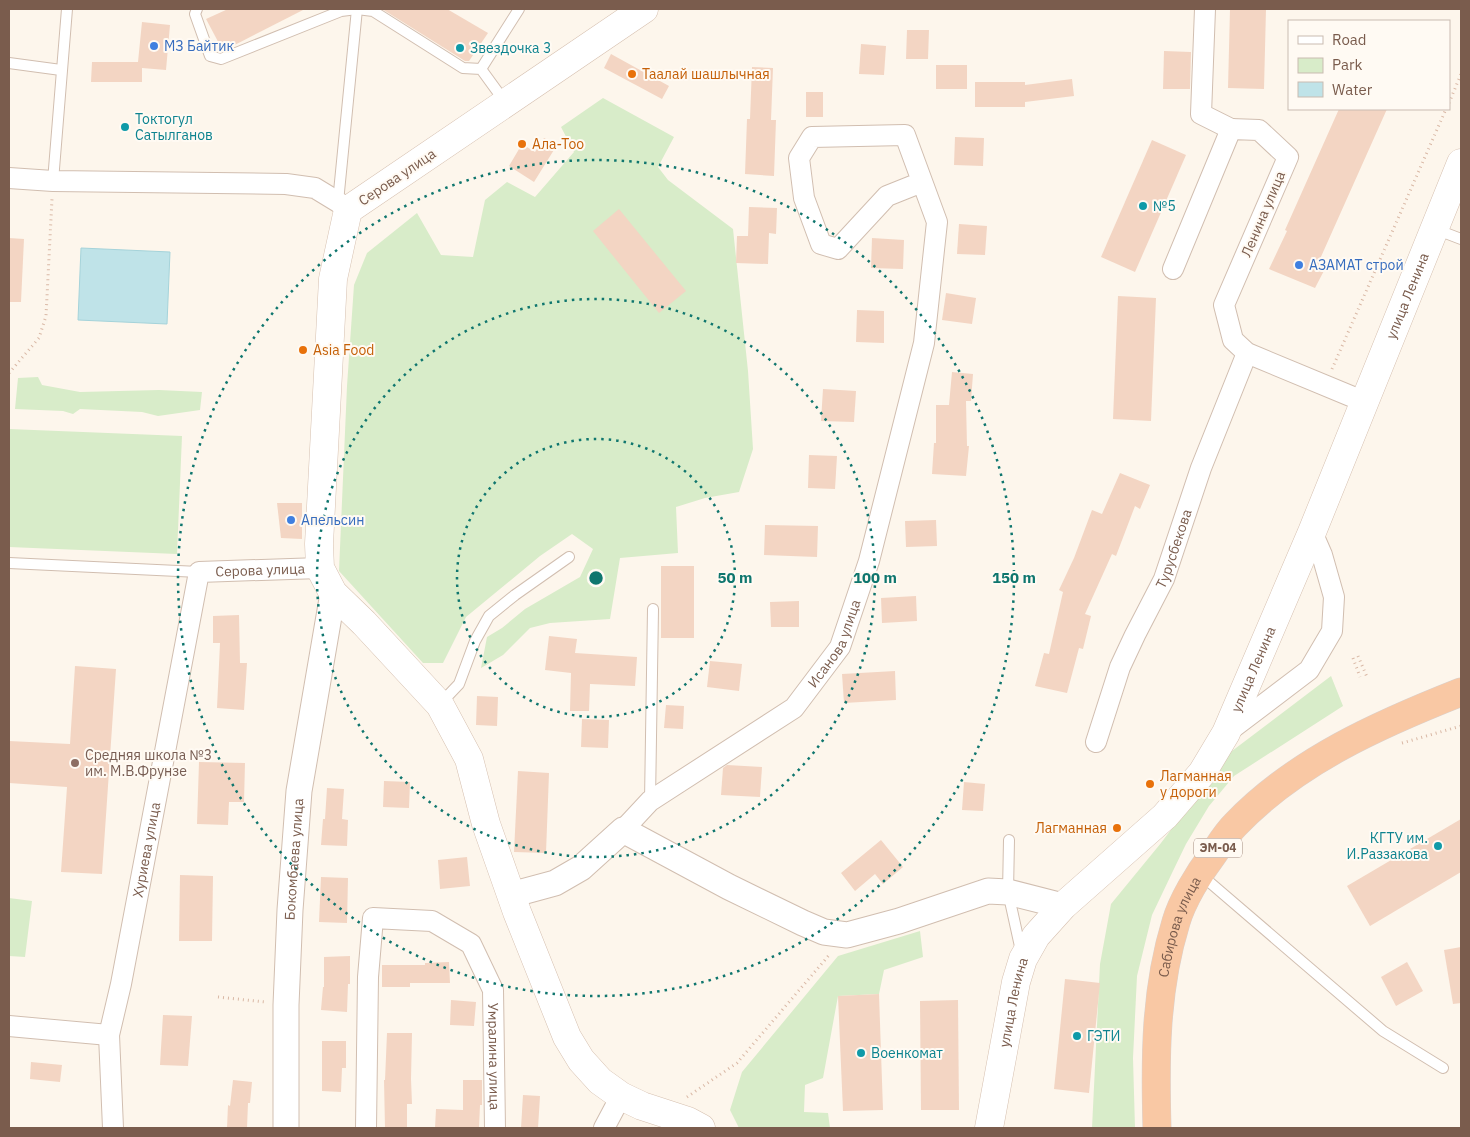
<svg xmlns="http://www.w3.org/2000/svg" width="1470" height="1137" font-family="'IBM Plex Sans',sans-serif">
  <rect width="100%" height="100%" fill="#fdf6ec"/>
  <!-- green -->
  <g fill="#d8ecc9">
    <polygon points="603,98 674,137 658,167 668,180 733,229 748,371 753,449 739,492 705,498 676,507 678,553 620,558 610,619 550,623 530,628 503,655 481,668 487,637 502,628 525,609 580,577 593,549 572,534 540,556 466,617 443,663 423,663 339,571 347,386 354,285 367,253 417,213 441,255 473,257 485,200 507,182 535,197 574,152 561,127"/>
    <polygon points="38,377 42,385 80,392 159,390 202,392 200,410 158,416 142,412 80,409 73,414 63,411 15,409 18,378"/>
    <polygon points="9,429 182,436 177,554 9,547"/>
    <polygon points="1331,676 1343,706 1234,776 1209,806 1186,844 1172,873 1152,915 1137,976 1133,1058 1135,1128 1092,1128 1100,964 1111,904 1161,843 1228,754"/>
    <polygon points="9,898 32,901 25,957 9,956"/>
    <polygon points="920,931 923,957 884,970 879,994 838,996 823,1078 805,1085 804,1112 828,1113 830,1128 739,1128 730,1110 742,1072 838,956"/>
  </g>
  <!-- water -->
  <polygon fill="#bfe3e8" stroke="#a5d3da" points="81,248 170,252 167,324 78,320"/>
  <!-- building -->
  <g fill="#f3d5c3">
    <polygon points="228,9 305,9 223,51 206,19"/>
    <polygon points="382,9 447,9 488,33 469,61 465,61"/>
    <polygon points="1230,9 1266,9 1264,89 1228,88"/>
    <polygon points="142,22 170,25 166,70 142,68 142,82 91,82 92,62 138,62"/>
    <polygon points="907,30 929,30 928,59 906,59"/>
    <polygon points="861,44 886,46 884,75 859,74"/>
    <polygon points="1164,51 1191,52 1190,89 1163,89"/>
    <polygon points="611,54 669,86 662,99 604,68"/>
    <rect x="936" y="65" width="31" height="24"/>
    <polygon points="752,67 773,68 771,120 776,120 774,176 745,174 747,119 750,119"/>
    <polygon points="1072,79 1074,96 1025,102 1025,107 975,107 975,82 1025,82 1025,85"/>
    <rect x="806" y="92" width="17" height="25"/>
    <polygon points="1339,109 1387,109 1320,259 1328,263 1315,288 1269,269 1287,231 1285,230"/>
    <polygon points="955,137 984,138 983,166 954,165"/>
    <polygon points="544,138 557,145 534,182 509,166 522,144 535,152"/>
    <polygon points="1152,140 1186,155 1135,272 1101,257"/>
    <polygon points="749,207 777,208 776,234 769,233 768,264 736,263 737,236 748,236"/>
    <polygon points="619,209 686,291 659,313 593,231"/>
    <polygon points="959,224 987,226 985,255 957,254"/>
    <polygon points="9,238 24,239 21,302 9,302"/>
    <polygon points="872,238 904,240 903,269 871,268"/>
    <polygon points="946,293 976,298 972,324 942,320"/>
    <polygon points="1118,296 1156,298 1151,421 1113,419"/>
    <polygon points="857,310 884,311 884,343 856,342"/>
    <polygon points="952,372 973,374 971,401 966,401 967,446 969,446 966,476 932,474 934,443 936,443 936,405 949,405"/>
    <polygon points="823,389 856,391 854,422 821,421"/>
    <polygon points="809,455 837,456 835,489 808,488"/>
    <polygon points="1120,473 1150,485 1140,509 1135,506 1116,556 1112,554 1085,614 1091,616 1083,649 1079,648 1067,693 1035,686 1044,653 1049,654 1063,592 1059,590 1074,558 1092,510 1102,514"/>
    <polygon points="277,503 302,503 302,539 281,538"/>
    <polygon points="936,520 937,546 906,547 905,521"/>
    <polygon points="765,525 818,526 817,557 764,555"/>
    <rect x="661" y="566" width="33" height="72"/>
    <polygon points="916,596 917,621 882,623 881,598"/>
    <polygon points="799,601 799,627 771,627 770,602"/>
    <polygon points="239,615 240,663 247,663 244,710 217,708 220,643 213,643 213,616"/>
    <polygon points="549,636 577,639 575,653 637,657 635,686 590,684 589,711 570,711 571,673 545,670"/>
    <polygon points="710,661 742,664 739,691 707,687"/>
    <polygon points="75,666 116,669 102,874 61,872 67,787 9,783 9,741 70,744"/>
    <polygon points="895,671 896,700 844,703 842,674"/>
    <polygon points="477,696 498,697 497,726 476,725"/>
    <polygon points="666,705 684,706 683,729 664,728"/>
    <polygon points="582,719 609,720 608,748 581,747"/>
    <polygon points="199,762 245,763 244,802 229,802 228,825 197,824"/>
    <polygon points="727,765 762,767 760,797 721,795 723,768"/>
    <polygon points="518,771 549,773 546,853 514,852"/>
    <polygon points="384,781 410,782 409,808 383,807"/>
    <polygon points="964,782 985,784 983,811 962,810"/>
    <polygon points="327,788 344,789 342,819 348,820 347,846 321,845 323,819 325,819"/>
    <polygon points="1461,819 1461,872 1370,926 1347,886"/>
    <polygon points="881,840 903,867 883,884 875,874 855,891 841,873"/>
    <polygon points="467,857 470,886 440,889 438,860"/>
    <polygon points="180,875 213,876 212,941 179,941"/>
    <polygon points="321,877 348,878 347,923 319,922"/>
    <polygon points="1461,947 1461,1003 1453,1004 1444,950"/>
    <polygon points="350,956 350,984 348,984 347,1012 321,1010 323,987 324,987 324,957"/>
    <polygon points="449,962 450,983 410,983 410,987 382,987 382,965 425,965 425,963"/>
    <polygon points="1407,962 1423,991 1396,1006 1381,977"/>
    <polygon points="1065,979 1100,983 1089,1093 1054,1089"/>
    <polygon points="879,994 883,1110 843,1111 838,996"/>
    <polygon points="451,1000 476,1002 474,1026 450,1025"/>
    <polygon points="958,1000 959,1110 921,1110 920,1001"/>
    <polygon points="163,1015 192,1016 188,1066 160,1065"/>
    <polygon points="387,1033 412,1033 411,1079 412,1104 407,1104 407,1128 385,1128 384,1080 385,1080"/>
    <polygon points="322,1041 346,1041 346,1068 342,1068 341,1092 322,1091"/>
    <polygon points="31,1062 62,1065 60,1082 30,1079"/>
    <polygon points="233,1080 252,1082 250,1103 248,1103 247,1128 227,1128 228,1105 230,1106"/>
    <polygon points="463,1080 482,1080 482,1105 480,1105 479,1128 435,1128 436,1109 463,1110"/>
    <polygon points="523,1095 540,1096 538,1128 521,1128"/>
  </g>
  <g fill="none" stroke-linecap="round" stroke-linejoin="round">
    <defs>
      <g id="service">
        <polyline points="197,9 195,14 210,56 221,59 341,11 357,9 373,11 463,68 481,69 505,102"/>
        <polyline points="9,63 61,70"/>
        <polyline points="481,69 519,9"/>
        <polyline points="53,181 67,9"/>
        <polyline points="338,202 357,9"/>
        <polyline points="1435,229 1461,239"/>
        <polyline points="9,563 199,572"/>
        <polyline points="440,704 459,684 475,641 489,616 515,595 569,557"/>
        <polyline points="650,801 653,609"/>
        <polyline points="1009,840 1008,892 1021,951"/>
        <polyline points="1200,874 1383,1031 1443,1068"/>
      </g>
      <g id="minor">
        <polyline points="1205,9 1201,114 1231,129"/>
        <polyline points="9,178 53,181 286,184 315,188 338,202 348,210"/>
        <polyline points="1173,269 1231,129 1259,130 1288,157 1224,305 1233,340 1247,353 1365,402"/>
        <polyline points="1226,733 1309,670 1332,631 1334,597 1322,555 1312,532"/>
        <path id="s1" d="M1096,742L1120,667L1135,635L1164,579L1201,468L1247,353"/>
        <path id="s2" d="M623,830L650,801L794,708L840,647L869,561L924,343L937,222L905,135L812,137L799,158L804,198L821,244L838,249L887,196L922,182"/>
        <polyline points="9,1026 109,1035"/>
        <path id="s3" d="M113,1128L109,1035L121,984L199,572L320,568"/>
        <path id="s4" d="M366,1128L368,977L373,918L432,921L471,944L493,990L495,1128"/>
        <polyline points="604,1128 621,1096"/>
      </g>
      <g id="tertiary">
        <polyline points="511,895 555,883 581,868 623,830 729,887 803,923 824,932 847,935 899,921 988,891 1008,892 1063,906"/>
        <path id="s5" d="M286,1128V1005L290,910L299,791L333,593"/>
      </g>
      <g id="secondary">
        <polyline points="644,9 348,210 333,279 319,544 320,568 333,593 364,623 440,705 469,759 486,824 517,912 567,1037 581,1060 600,1081 621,1096 642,1106 688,1121 701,1128"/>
        <path id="s6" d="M989,1128L1016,982L1023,959L1036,936L1063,906L1165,816L1202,773L1226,733L1312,532L1461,163"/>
      </g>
      <g id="trunk">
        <path id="s7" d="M1157,1128C1155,1058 1155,990 1176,922C1182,901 1199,873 1212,856C1219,846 1226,834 1235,825C1296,761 1380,724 1461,692"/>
      </g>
    </defs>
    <!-- service casing -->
    <use href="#service" stroke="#d1beb0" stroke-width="12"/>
    <!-- minor casing -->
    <use href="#minor" stroke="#d1beb0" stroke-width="22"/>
    <!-- tertiary casing -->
    <use href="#tertiary" stroke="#d1beb0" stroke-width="27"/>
    <!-- secondary casing -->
    <use href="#secondary" stroke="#d6c0b0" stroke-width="29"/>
    <!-- trunk casing -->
    <use href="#trunk" stroke="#dad1cd" stroke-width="29"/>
    <!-- path -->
    <g stroke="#d9b8a5" stroke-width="3" stroke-dasharray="1 4" stroke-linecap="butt">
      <polyline points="1449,103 1461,74"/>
      <polyline points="1332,369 1446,109"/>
      <polyline points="9,373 39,338 46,316 52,199"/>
      <polyline points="1358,656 1367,677"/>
      <polyline points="1353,658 1360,677"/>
      <polyline points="1402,743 1461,726"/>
      <polyline points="218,997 265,1002"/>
      <polyline points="687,1097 737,1063 830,954"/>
    </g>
    <!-- service -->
    <use href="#service" stroke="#fff" stroke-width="10"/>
    <!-- minor -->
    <use href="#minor" stroke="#fff" stroke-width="20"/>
    <!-- tertiary -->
    <use href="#tertiary" stroke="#fff" stroke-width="25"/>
    <!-- secondary -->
    <use href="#secondary" stroke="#fff" stroke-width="28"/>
    <!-- trunk -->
    <use href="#trunk" stroke="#f9c8a4" stroke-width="28"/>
  </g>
  <!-- distance rings -->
  <g fill="none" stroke="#0f766e" stroke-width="2.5" stroke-dasharray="2.5 5">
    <circle cx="596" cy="578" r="139"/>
    <circle cx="596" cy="578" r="279"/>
    <circle cx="596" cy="578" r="418"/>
  </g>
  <!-- markers -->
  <g fill="#3f7fe0" stroke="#fffaf3" stroke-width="2">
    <circle cx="154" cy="46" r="5"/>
    <circle cx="1299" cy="265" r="5"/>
    <circle cx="291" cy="520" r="5"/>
  </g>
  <g fill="#0f9aa8" stroke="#fffaf3" stroke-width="2">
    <circle cx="460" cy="48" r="5"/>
    <circle cx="125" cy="127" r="5"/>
    <circle cx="1143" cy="206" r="5"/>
    <circle cx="1438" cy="846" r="5"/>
    <circle cx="1077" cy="1036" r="5"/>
    <circle cx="861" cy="1053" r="5"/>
  </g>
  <g fill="#e8710a" stroke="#fffaf3" stroke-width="2">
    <circle cx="632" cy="74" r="5"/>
    <circle cx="522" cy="144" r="5"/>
    <circle cx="303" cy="350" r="5"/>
    <circle cx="1150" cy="784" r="5"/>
    <circle cx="1117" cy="828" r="5"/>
  </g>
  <circle fill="#8d6e63" stroke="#fffaf3" stroke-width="2" cx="75" cy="763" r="5"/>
  <g text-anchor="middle" stroke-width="4" stroke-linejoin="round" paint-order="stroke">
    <!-- shield labels -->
    <rect fill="#fffaf3" stroke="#a28b7f" stroke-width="1" x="1194" y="838.5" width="48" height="19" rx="4"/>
    <g font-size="12" font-weight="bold" fill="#7a5c4d">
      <text x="1218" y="852">ЭМ-04</text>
    </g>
    <!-- shop labels -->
    <g font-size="14" fill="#366cbe" stroke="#fffaf3" text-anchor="start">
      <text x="164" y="51">МЗ Байтик</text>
      <text x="1309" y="270">АЗАМАТ строй</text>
      <text x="301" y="525">Апельсин</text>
    </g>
    <!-- culture labels -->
    <g font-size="14" fill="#0d838f" stroke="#fffaf3" text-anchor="start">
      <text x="470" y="53">Звездочка 3</text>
      <text x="135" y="124">Токтогул<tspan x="135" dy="16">Сатылганов</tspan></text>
      <text x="1153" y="211">№5</text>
      <text x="1428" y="843" text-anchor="end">КГТУ им.<tspan x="1428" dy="16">И.Раззакова</tspan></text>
      <text x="1087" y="1041">ГЭТИ</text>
      <text x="871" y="1058">Военкомат</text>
    </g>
    <!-- food labels -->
    <g font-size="14" fill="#c56008" stroke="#fffaf3" text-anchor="start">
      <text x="642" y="79">Таалай шашлычная</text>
      <text x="532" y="149">Ала-Тоо</text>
      <text x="313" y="355">Asia Food</text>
      <text x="1160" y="781">Лагманная<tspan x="1160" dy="16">у дороги</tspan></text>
      <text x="1107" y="833" text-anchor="end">Лагманная</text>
    </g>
    <!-- street labels -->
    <g font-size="14" fill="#7a5c4d" stroke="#fffaf3">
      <text transform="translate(397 177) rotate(-34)" y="5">Серова улица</text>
      <text transform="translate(1263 214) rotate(-67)" y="5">Ленина улица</text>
      <text dy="5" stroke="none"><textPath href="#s6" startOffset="952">улица Ленина</textPath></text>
      <text dy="5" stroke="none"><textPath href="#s1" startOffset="209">Турусбекова</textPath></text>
      <text dy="5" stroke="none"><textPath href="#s3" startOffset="626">Серова улица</textPath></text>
      <text dy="5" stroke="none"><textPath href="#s2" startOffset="288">Исанова улица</textPath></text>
      <text dy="5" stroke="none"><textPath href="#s6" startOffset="548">улица Ленина</textPath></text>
      <text dy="5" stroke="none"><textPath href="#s3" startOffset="282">Хуриева улица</textPath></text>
      <text dy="5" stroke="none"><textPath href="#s5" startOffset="269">Бокомбаева улица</textPath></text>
      <text dy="5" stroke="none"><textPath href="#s7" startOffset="204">Сабирова улица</textPath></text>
      <text dy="5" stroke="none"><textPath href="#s6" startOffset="128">улица Ленина</textPath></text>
      <text dy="5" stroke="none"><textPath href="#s4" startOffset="432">Умралина улица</textPath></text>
    </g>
    <!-- education labels -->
    <g font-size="14" fill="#785e54" stroke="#fffaf3" text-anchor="start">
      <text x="85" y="760">Средняя школа №3<tspan x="85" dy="16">им. М.В.Фрунзе</tspan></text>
    </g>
  </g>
  <circle cx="596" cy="578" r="8" fill="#0f766e" stroke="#fffaf3" stroke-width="2.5"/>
  <g font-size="15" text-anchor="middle" font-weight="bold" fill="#0f766e" stroke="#fffaf3" stroke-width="4" stroke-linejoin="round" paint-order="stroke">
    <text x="735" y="583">50 m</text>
    <text x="875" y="583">100 m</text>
    <text x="1014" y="583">150 m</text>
  </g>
  <!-- border -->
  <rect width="1470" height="1137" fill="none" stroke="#7a5c4d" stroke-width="20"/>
  <!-- legend -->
  <rect x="1288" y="20" width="162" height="90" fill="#fffaf3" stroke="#cabbb1"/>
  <rect x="1298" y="36" width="25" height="8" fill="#ffffff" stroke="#cabbb1"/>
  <text x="1332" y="45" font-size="15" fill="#7a5c4d">Road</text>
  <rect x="1298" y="58" width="25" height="15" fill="#d8ecc9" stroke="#cabbb1"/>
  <text x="1332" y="70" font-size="15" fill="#7a5c4d">Park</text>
  <rect x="1298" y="82" width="25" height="15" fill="#bfe3e8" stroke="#cabbb1"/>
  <text x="1332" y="95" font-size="15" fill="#7a5c4d">Water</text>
</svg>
